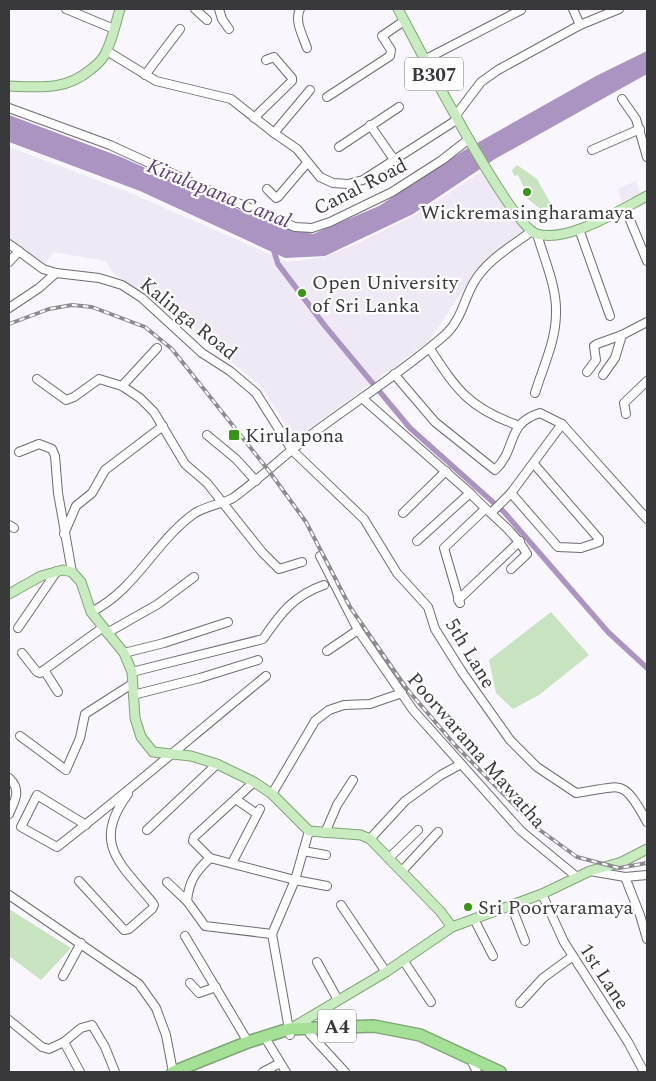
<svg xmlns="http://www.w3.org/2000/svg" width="656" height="1081" font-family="Spectral,serif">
  <rect width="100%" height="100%" fill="#f9f6fd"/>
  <!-- built -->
  <g fill="#efe8f5">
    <polygon points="9,147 126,191 288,262 325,257 358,243 415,215 481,172 509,210 527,230 477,269 429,341 295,439 261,386 173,314 112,272 106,261 53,252 45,265 9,239"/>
    <polygon points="636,181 640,193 622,202 618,189"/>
  </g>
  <!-- green -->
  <g fill="#c7e3c0">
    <polygon points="517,165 537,179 552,206 543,211 523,195 526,192 518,175 514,176 512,170"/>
    <polygon points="551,612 589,655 539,695 513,709 496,693 489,660"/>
    <polygon points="9,909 71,948 41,980 9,956"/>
  </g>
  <!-- water -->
  <polygon fill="#ab94c1" points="647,51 647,74 495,159 413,214 325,256 285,258 140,191 9,142 9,115 121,157 242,211 313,234 379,206 463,151 596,76"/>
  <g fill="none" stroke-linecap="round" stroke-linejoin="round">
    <!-- canal -->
    <polyline stroke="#ab94c1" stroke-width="5.5" points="273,248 278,264 325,326 410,428 504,512 608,632 647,668"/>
    <defs>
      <g id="minor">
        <polyline points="66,9 114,29"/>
        <polyline points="195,9 207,20"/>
        <polyline points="219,9 222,19 229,29"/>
        <path d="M300,9C294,21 303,36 307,48"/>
        <polyline points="573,9 580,25"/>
        <polyline points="107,51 156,81 231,99 274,133 297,149 320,177 333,183 348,184 363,180 458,119"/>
        <polyline points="426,59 521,10"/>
        <polyline points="145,75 180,29"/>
        <polyline points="327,97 390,56 391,50 382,36 404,21"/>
        <polyline points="622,99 636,119 647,157"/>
        <polyline points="9,108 110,145 219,195 295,227 312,228 330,222 392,192 442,160 469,139"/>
        <polyline points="456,115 481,82 498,70 580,25 619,9"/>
        <polyline points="254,118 292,81 292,78 274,57 266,60"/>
        <polyline points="370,125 395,161"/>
        <polyline points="274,133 310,90"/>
        <polyline points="339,147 399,107"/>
        <polyline points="592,150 640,129"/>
        <polyline points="267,189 276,198 278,197 307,163"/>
        <polyline points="625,208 647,261"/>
        <polyline points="579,229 610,316"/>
        <path d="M9,244L43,269L56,273L99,278L122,285L142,298L202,353L230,371L256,393L292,450L364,519L397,573L428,607L435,629L462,672L510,740L537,767L576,793C622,787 622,776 647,822"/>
        <polyline points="9,262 19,251"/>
        <polyline points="9,308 39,288 56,273"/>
        <path d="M430,349C457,390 469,408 517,425"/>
        <polyline points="587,372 596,360 594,346 597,344 622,335 647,322"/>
        <path d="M394,374L435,422L495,470C518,448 505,424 540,413L562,424L647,519"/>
        <polyline points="603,375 615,358 622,335"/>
        <polyline points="37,379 66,400 74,397 99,379 122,386 140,398 154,412 185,464 207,483 262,552 279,569 302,562"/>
        <polyline points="122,386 157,348"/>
        <path d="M535,393C543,367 556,341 556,313C557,287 544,259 537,234"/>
        <path d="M362,398L470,493C489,514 513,529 527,554L511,569"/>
        <polyline points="626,414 624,403 647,381"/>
        <polyline points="207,435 236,459 256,481"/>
        <polyline points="19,452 39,444 52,449 55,456 58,493 72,572"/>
        <polyline points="511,493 558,547 581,548 599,542 599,539 534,464"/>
        <polyline points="492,512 511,493 562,424"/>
        <polyline points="403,513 446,471"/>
        <polyline points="9,525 14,528"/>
        <polyline points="64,534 76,506 92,493 105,470 163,426"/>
        <polyline points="417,541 470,493"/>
        <polyline points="320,556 358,630 413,710 521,831 577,877"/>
        <polyline points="458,600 520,541"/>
        <polyline points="460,603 444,548 485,509"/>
        <path d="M91,612C136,590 155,541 195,513C206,506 225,503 233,498C258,480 280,459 304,440C351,404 402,373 446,334C461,320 464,300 473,284C485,261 512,246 532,231"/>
        <polyline points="18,628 57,571"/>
        <polyline points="107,633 158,604 194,577"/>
        <polyline points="327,651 358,630"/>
        <polyline points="22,653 37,672 40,673 102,628"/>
        <polyline points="124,653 164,643 228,622"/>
        <polyline points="44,670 58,692"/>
        <path d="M132,672L263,639C280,614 294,595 324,585"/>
        <polyline points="133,695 200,678 258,660"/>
        <polyline points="20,736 66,770 80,738 85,714 132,684"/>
        <path d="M9,778C22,790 15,800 9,814"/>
        <polyline points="254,782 194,837 193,841 210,858 295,880 327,886"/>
        <polyline points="272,794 315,721 329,710 344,705 370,704 402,693"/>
        <polyline points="237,800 257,814"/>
        <path d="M86,825L37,795L21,827L57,847C128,792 196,733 266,676"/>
        <polyline points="147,830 217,764"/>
        <polyline points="325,833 337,805 353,780"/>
        <polyline points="370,839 405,801 441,775 461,764"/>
        <polyline points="303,851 326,855"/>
        <path d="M210,858C196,871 189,881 187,901L205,926L272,934"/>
        <polyline points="389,858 418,830"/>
        <polyline points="232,863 260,809"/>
        <polyline points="402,871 438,832"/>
        <polyline points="590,871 625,877 647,875"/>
        <polyline points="625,877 640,915 647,939"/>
        <path d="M79,881L124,930L129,929L152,909L154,905L152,902C120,863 91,843 128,794"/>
        <polyline points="167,882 187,901"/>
        <polyline points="542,894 564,942 628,1042 644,1072"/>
        <polyline points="9,895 139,984 156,1008 166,1035 173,1072"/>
        <polyline points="341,905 386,972"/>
        <polyline points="511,905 525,941"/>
        <polyline points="474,919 493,956"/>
        <polyline points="185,936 248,1042"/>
        <polyline points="403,960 431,1002"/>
        <polyline points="317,962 338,1000"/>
        <polyline points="63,976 81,943"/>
        <polyline points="190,983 199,993 216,987"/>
        <polyline points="520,1003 543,978 573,956"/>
        <polyline points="9,1020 42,1047 49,1049 64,1042 81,1028 92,1025 105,1047 115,1072"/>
        <polyline points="309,1026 310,1034 345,1072"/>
        <polyline points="290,1035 272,934 295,880 309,831"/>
        <polyline points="267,1041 286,1072"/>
        <polyline points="64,1042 80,1072"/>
        <polyline points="473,1064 477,1072"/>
        <polyline points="263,1072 280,1063"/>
      </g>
      <g id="major">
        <path d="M398,9C417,44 509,225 537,234C568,243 620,210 647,196"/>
        <path d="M9,86C39,87 65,91 90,70C97,65 104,58 107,50C113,37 116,22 120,9"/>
        <polyline points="9,594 41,576 63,570 72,572 81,582 91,612 124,653 132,672 135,718 141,737 153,752 191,756 217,764 254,782 272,794 309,831 361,835 370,839 440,911 452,927"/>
        <polyline points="290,1029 386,972 452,927 542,894 590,871 622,862 647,849"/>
      </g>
      <polyline id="highway" points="173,1072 248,1042 289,1029 374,1026 420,1035 500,1072"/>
    </defs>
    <!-- minor casing -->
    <use href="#minor" stroke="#6d6b70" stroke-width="10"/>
    <!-- major casing -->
    <use href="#major" stroke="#7fa576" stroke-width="11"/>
    <!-- highway casing -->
    <use href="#highway" stroke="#7fa576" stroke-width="14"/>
    <!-- minor -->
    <use href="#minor" stroke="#fff" stroke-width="8"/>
    <!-- major -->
    <use href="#major" stroke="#c8ecbf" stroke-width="9"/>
    <!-- highway -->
    <use href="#highway" stroke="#a4e095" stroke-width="11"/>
    <defs>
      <polyline id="rail" points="9,324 49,309 72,305 92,307 145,327 172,349 269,471 306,522 350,607 407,689 455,745 537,828 577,857 619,868 647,863"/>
    </defs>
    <!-- rail casing -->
    <use href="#rail" stroke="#8d8b90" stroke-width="4"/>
    <!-- rail -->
    <use href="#rail" stroke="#fff" stroke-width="2" stroke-dasharray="5.5" stroke-linecap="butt"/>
  </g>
  <!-- markers -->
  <g fill="#389615" stroke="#fff" stroke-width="2">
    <circle cx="527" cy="192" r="5"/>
    <circle cx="302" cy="293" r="5"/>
    <rect x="228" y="429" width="12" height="12" rx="2.5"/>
    <circle cx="468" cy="907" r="5"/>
  </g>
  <g text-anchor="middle" stroke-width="4.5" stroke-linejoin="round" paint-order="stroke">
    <!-- shield labels -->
    <g fill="#fff" stroke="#747476" stroke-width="1">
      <rect x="405" y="57.5" width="58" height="33" rx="4"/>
      <rect x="318" y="1009.5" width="38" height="33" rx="4"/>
    </g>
    <g font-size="19" font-weight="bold" fill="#39383b">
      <text x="434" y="81">B307</text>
      <text x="337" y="1033">A4</text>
    </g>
    <!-- street labels -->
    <g font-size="20" fill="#39383b" stroke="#fff">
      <text transform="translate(360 186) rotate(-27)" y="7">Canal Road</text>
      <text transform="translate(189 318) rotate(39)" y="7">Kalinga Road</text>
      <text transform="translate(471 653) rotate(59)" y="7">5th Lane</text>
      <text transform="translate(477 750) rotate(49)" y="7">Poorwarama Mawatha</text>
      <text transform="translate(605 976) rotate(57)" y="7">1st Lane</text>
    </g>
    <!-- poi labels -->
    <g font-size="20" fill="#39383b" stroke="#fff" text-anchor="start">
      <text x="527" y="219" text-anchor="middle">Wickremasingharamaya</text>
      <text x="312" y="289">Open University<tspan x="312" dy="23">of Sri Lanka</tspan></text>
      <text x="245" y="442">Kirulapona</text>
      <text x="478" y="914">Sri Poorvaramaya</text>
    </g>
    <!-- water labels -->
    <g font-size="21" font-style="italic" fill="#5e3e78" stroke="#fff">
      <text transform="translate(219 193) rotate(22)" y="7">Kirulapana Canal</text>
    </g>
  </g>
  <!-- border -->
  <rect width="656" height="1081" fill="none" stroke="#39383b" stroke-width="20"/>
</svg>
